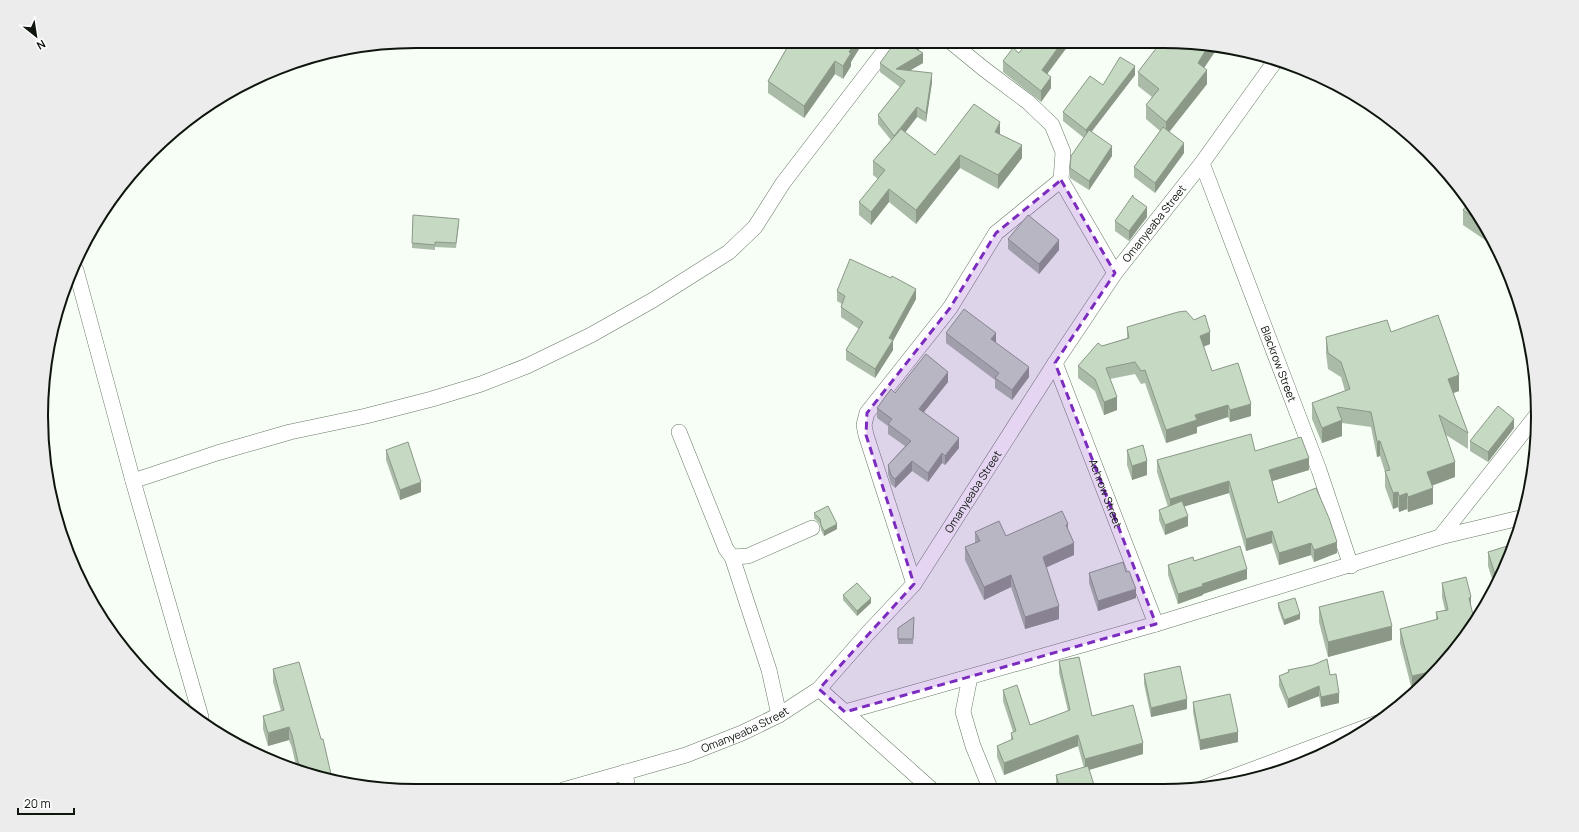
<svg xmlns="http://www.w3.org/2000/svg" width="1579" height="832" font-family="Manrope,sans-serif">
  <rect width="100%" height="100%" fill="#f6fef5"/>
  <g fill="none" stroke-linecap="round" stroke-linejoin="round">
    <defs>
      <g id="minor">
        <polyline points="951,42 984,69 1028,102 1052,125 1063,152 1061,180 1115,273"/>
        <path id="s1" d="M1202,163L1319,470L1351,566"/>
        <polyline points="76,270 133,481 201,717"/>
        <path id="s2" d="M1055,363L1156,624"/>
        <polyline points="679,432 726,549 732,557 748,556 812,528"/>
        <polyline points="133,481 217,453 290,432 366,416 432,399 481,384 527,366 591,335 653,300 729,252 755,227 783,183 892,41"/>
        <polyline points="1440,537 1536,416"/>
        <polyline points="732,557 769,670 779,715"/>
        <polyline points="914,584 866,435 864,425 867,413 950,308 996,233 1061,180"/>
        <polyline points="970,677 963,712 973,746 990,788"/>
        <polyline points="819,689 845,712 1156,624 1440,537 1524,517"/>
        <polyline points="845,712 931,789"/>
        <polyline points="625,772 628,790"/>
        <polyline points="1203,788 1377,723"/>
        <path id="s3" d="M563,790L686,755L742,733L779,715L819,689L868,633L914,584L1055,363L1115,273L1202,163L1276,60"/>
      </g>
    </defs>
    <!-- minor casing -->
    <use href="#minor" stroke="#677965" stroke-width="16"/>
    <!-- minor -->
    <use href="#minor" stroke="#fff" stroke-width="15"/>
  </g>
  <!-- wall -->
  <g fill="#aabba8">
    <polygon points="789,41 864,41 851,62 851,66 843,79 835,74 804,118 768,93 768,81 790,42"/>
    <polygon points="1187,42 1218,47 1204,68 1207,84 1169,132 1184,153 1155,193 1134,177 1134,167 1160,131 1146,119 1146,105 1152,97 1138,86 1138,72"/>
    <polygon points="919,51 923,63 909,70 932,82 926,122 917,117 905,132 935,155 1000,134 1022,158 998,189 960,168 916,224 889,202 871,225 859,215 859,202 878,179 873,175 873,161 891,140 878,124 878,115 900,87 880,72 880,63"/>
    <polygon points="1019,53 1048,74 1051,88 1041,102 1003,72 1003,61"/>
    <polygon points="1135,75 1091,132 1112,156 1089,190 1070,178 1070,168 1084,138 1063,121 1063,112 1103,85"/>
    <polygon points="1133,197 1147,217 1129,241 1115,231 1115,221"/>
    <polygon points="1469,203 1488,229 1492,237 1488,242 1463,225 1463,210"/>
    <polygon points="459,224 456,248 435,247 435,250 412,248 412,243"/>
    <polygon points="1008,239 1059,250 1039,274 1008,249"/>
    <polygon points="837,291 916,299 893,341 893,350 875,378 846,360 846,350 859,329 841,317 841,307 842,304 837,301"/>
    <polygon points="1127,327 1210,344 1203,347 1212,371 1251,416 1230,422 1228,417 1197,427 1197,433 1166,443 1145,383 1141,384 1135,374 1110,379 1117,410 1104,415 1095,391 1078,378 1078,366 1102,346 1127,338"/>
    <polygon points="1391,332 1459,391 1453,393 1468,433 1468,449 1446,435 1455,477 1432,486 1433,504 1408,512 1407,509 1399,512 1398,507 1393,509 1385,487 1385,472 1380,456 1377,457 1371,427 1342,423 1342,436 1322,443 1312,419 1312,403 1345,391 1341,377 1328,369 1326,353 1326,337"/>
    <polygon points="946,333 996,343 1029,377 1012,400 995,388 995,380 946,343"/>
    <polygon points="948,382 924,412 959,448 945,465 942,463 928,482 912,471 895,488 891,484 888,474 888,465 905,446 888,434 888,426 877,418 877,408 895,393"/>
    <polygon points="1514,428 1488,462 1470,451 1470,441"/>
    <polygon points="386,450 421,492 400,500 386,460"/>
    <polygon points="1127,450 1147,475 1132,480 1127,465"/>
    <polygon points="1255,451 1309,470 1272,481 1278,503 1337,553 1314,562 1311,555 1279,565 1272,543 1246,551 1229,493 1184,506 1188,526 1165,535 1159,520 1159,510 1168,507 1157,472 1157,460"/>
    <polygon points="814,513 837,529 824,536 821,530 820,524 814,518"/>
    <polygon points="1068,531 1074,555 1046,567 1059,619 1025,629 1011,587 984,600 965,560 965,547 975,543 975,532 1006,536"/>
    <polygon points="1488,552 1499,582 1495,588 1488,566"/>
    <polygon points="1194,561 1247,579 1203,594 1203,595 1178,604 1168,575 1168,565"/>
    <polygon points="1089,573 1136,598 1098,611 1089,583"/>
    <polygon points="1466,577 1412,690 1400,643 1400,629 1436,620 1436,612 1445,610 1442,597 1442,583"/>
    <polygon points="843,595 871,603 857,616 843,600"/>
    <polygon points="1278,603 1300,619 1284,625 1278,608"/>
    <polygon points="1319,607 1392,640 1328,657 1319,622"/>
    <polygon points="914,622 913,644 898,644 898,628"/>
    <polygon points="1059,661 1092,716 1143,754 1089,770 1095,788 1058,788 1056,783 1056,775 1084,768 1078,746 1004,775 997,757 997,746 1011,740 1011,733 1013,732 1003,701 1003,690 1030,725 1068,711 1059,673"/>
    <polygon points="273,669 331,780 319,778 297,770 292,748 289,740 268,746 263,729 263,716 281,711 273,682"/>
    <polygon points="1288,670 1330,675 1339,703 1321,707 1319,696 1288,708 1279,686 1279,676 1288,672"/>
    <polygon points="1144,674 1187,709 1151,717 1144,684"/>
    <polygon points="1193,702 1238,742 1200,750 1193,712"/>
  </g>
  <!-- shaded-wall -->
  <g fill="#8b9888">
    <polygon points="856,41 864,41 851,62 851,66 843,79 843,66 849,52"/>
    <polygon points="1062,42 1071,42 1042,81 1042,70"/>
    <polygon points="919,45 919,54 923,53 923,63 899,77 896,69 916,49"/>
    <polygon points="1209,45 1218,47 1198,77 1198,63"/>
    <polygon points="835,61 835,74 804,118 804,106"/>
    <polygon points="1135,66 1135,75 1086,139 1086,130"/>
    <polygon points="1207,70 1207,84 1166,136 1166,122"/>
    <polygon points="932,73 932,82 926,122 926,113"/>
    <polygon points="1051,77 1051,88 1041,102 1041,91"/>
    <polygon points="917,107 917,117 895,146 895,136"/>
    <polygon points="1000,122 1000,135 995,132"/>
    <polygon points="1184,143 1184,153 1155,193 1155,183"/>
    <polygon points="1022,145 1022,158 998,189 998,175"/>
    <polygon points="1112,146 1112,156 1089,190 1089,181"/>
    <polygon points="960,155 960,168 916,224 916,210"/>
    <polygon points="889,189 889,202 871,225 871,212"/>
    <polygon points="1147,207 1147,217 1129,241 1129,231"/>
    <polygon points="1488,229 1492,237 1488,242"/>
    <polygon points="1059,240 1059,250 1039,274 1039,264"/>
    <polygon points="916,289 916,299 893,341 893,350 875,378 875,369 889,338"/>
    <polygon points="1210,332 1210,344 1200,348 1200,336"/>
    <polygon points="996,333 996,343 991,349 991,339"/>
    <polygon points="1029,367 1029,377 1012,400 1012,390"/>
    <polygon points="948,372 948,382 919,418 919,409"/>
    <polygon points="1459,375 1459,391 1448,395 1448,379"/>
    <polygon points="1117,397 1117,410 1104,415 1104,402"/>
    <polygon points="1251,404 1251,416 1230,422 1230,410"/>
    <polygon points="1228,405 1228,417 1197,427 1197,433 1166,443 1166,430 1195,415"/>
    <polygon points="1514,419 1514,428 1488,462 1488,452"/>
    <polygon points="1342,420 1342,436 1322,443 1322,428"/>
    <polygon points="959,438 959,448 945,465 945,456"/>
    <polygon points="1377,441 1380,441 1380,456 1377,457"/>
    <polygon points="942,453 942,463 928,482 928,473"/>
    <polygon points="1309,458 1309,470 1269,482 1269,470"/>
    <polygon points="912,461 912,471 895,488 895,479"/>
    <polygon points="1147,461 1147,475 1132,480 1132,466"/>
    <polygon points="1455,462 1455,477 1427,487 1427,472"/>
    <polygon points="1229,481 1229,493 1170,511 1170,499"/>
    <polygon points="421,482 421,492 400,500 400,490"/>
    <polygon points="1433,488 1433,504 1408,512 1408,497"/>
    <polygon points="1398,492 1398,507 1393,509 1393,493"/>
    <polygon points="1407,493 1407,509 1399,512 1399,496"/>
    <polygon points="1188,516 1188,526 1165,535 1165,525"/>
    <polygon points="837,524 837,529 824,536 824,531"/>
    <polygon points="1068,524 1068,536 1066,525"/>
    <polygon points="1272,531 1272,543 1246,551 1246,539"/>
    <polygon points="1337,542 1337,553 1314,562 1314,550"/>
    <polygon points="1074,543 1074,555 1043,569 1043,557"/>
    <polygon points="1311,543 1311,555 1279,565 1279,553"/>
    <polygon points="1247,569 1247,579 1203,594 1203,595 1178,604 1178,594 1202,584"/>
    <polygon points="1011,575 1011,587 984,600 984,587"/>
    <polygon points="1136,589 1136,598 1098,611 1098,601"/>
    <polygon points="1471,597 1471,611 1469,598"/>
    <polygon points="871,598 871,603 857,616 857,611"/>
    <polygon points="1059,606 1059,619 1025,629 1025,617"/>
    <polygon points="1300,614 1300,619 1284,625 1284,620"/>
    <polygon points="1392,626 1392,640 1328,657 1328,642"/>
    <polygon points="1438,670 1416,689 1412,690 1412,676"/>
    <polygon points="1319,686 1319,696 1288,708 1288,699"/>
    <polygon points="1339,693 1339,703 1321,707 1321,697"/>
    <polygon points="1187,699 1187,709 1151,717 1151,708"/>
    <polygon points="289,727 289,740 268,746 268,733"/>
    <polygon points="1238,732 1238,742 1200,750 1200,740"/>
    <polygon points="1078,735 1078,746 1004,775 1004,763"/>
    <polygon points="1143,743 1143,754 1085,771 1085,759"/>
    <polygon points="331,774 331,780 317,778"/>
  </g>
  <!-- building -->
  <g fill="#c6d9c3" stroke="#8b9888">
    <polygon points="791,41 856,41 849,52 851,53 843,66 835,61 804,106 768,81"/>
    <polygon points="896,41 914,42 919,45 916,49 923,53 896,69 932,73 926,113 917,107 894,136 878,115 905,81 880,63"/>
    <polygon points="1027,42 1062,42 1042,70 1051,77 1041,91 1003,61 1013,48 1019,53"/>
    <polygon points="1161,42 1187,42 1209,45 1198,63 1207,70 1166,122 1146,105 1159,89 1138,72"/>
    <polygon points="1120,57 1135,66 1086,130 1063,112 1090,76 1103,85"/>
    <polygon points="974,104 1000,122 995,132 1022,145 998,175 960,155 916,210 889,189 871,212 859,202 885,170 873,161 901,129 935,155"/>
    <polygon points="1163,127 1184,143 1155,183 1134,167"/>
    <polygon points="1089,130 1112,146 1089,181 1070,168 1071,156"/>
    <polygon points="1133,195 1133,197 1147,207 1129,231 1115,221"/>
    <polygon points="1469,203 1487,227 1463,210"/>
    <polygon points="413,215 459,219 456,243 435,242 435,245 412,243"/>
    <polygon points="1028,215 1059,240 1039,264 1008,239"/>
    <polygon points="850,259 891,278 892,276 916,289 889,338 893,340 875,369 846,350 863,322 841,307 845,296 837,291"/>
    <polygon points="964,309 996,333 991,339 1029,367 1012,390 995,378 999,373 946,333"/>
    <polygon points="1186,311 1194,320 1205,315 1210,332 1200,336 1212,371 1238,363 1251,404 1230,410 1228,405 1195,415 1197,420 1166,430 1145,370 1141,371 1135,362 1106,368 1117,397 1104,402 1095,379 1078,366 1098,343 1102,346 1129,338 1127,327 1178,312"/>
    <polygon points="1438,315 1459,375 1448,379 1468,433 1439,415 1455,462 1427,472 1433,488 1408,497 1407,493 1399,496 1398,492 1393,493 1385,471 1390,470 1380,441 1377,441 1371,412 1337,407 1342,420 1322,428 1312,403 1350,389 1341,362 1328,353 1326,337 1387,320 1391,332"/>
    <polygon points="926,354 948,372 919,409 959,438 945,456 942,453 928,473 912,461 895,479 891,475 888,465 911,441 888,424 892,419 877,408 891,389 895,393"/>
    <polygon points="1498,406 1514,419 1488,452 1470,441"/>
    <polygon points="1251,434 1255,451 1301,437 1309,458 1269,470 1278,503 1316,488 1329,518 1337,542 1314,550 1311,543 1279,553 1272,531 1246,539 1229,481 1170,499 1157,460"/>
    <polygon points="408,442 421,482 400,490 386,450"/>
    <polygon points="1143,445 1147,461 1132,466 1127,450"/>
    <polygon points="1182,501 1188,516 1165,525 1159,510"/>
    <polygon points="828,506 837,524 824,531 821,525 820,519 814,513"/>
    <polygon points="1062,511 1068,524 1066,525 1074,543 1043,557 1059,606 1025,617 1011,575 984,587 965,547 980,541 975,532 999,521 1006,536"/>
    <polygon points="1514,544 1499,582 1498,584 1488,552"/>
    <polygon points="1240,546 1247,569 1202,584 1203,586 1178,594 1168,565 1193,557 1194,561"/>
    <polygon points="1123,562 1126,572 1129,571 1136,589 1098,601 1089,573"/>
    <polygon points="1466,577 1471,597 1469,598 1474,619 1445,663 1438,670 1412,676 1400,629 1438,619 1436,612 1448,610 1442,583"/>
    <polygon points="857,583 871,598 857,611 843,595"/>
    <polygon points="1383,591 1392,626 1328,642 1319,607"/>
    <polygon points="1295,598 1300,614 1284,620 1278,603"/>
    <polygon points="914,617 913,639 898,639 898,628"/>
    <polygon points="1079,657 1092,716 1133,705 1143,743 1085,759 1078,735 1004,763 997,746 1013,739 1011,733 1016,731 1003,690 1017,685 1030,725 1070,710 1059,661"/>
    <polygon points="1327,659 1330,675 1336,674 1339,693 1321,697 1319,686 1288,699 1279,676 1289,672 1288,670 1313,665"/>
    <polygon points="299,662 321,739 323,739 331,774 317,778 305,773 304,770 300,770 292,735 289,727 268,733 263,716 284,710 273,669"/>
    <polygon points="1180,666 1187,699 1151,708 1144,674"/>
    <polygon points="1230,694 1238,732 1200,740 1193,702"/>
    <polygon points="1088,766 1095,788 1060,788 1056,775"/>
  </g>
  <!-- marked area -->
  <path fill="#7b2cbf" fill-opacity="0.2" stroke="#7b2cbf" stroke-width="3" stroke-dasharray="8 5" stroke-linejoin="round" d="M1061,180L1115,273L1055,363L1156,624L845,712L819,689L914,584L866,435L867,413L950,308L996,233Z"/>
  <g text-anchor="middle" stroke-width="4" stroke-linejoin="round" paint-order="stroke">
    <!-- street labels -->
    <g font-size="11" fill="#0e150d" stroke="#fff">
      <text dy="4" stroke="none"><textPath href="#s3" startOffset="852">Omanyeaba Street</textPath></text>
      <text dy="4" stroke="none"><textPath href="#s1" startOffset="215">Blackrow Street</textPath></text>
      <text dy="4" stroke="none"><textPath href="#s3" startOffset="528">Omanyeaba Street</textPath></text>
      <text dy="4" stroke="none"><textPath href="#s2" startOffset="140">Achrow Street</textPath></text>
      <text dy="4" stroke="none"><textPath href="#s3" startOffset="192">Omanyeaba Street</textPath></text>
    </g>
  </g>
  <!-- crop -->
  <path d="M0 0H1579V832H0ZM416 48H1163A368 368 0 0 1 1531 416V416A368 368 0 0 1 1163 784H416A368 368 0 0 1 48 416V416A368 368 0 0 1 416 48Z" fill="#ececec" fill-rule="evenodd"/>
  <path fill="none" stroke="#0e150d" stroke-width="2" d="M416 48H1163A368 368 0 0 1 1531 416V416A368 368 0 0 1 1163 784H416A368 368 0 0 1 48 416V416A368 368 0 0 1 416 48Z"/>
  <!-- north arrow -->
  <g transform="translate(36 36) rotate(150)" stroke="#ffffff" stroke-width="3" paint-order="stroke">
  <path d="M0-3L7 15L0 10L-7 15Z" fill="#0e150d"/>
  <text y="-6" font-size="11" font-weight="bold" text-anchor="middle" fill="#0e150d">N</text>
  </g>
  <!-- scale -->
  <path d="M18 808v6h56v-6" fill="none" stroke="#0e150d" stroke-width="2"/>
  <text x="24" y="808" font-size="12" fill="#0e150d" stroke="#ffffff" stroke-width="3" paint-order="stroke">20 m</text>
</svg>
